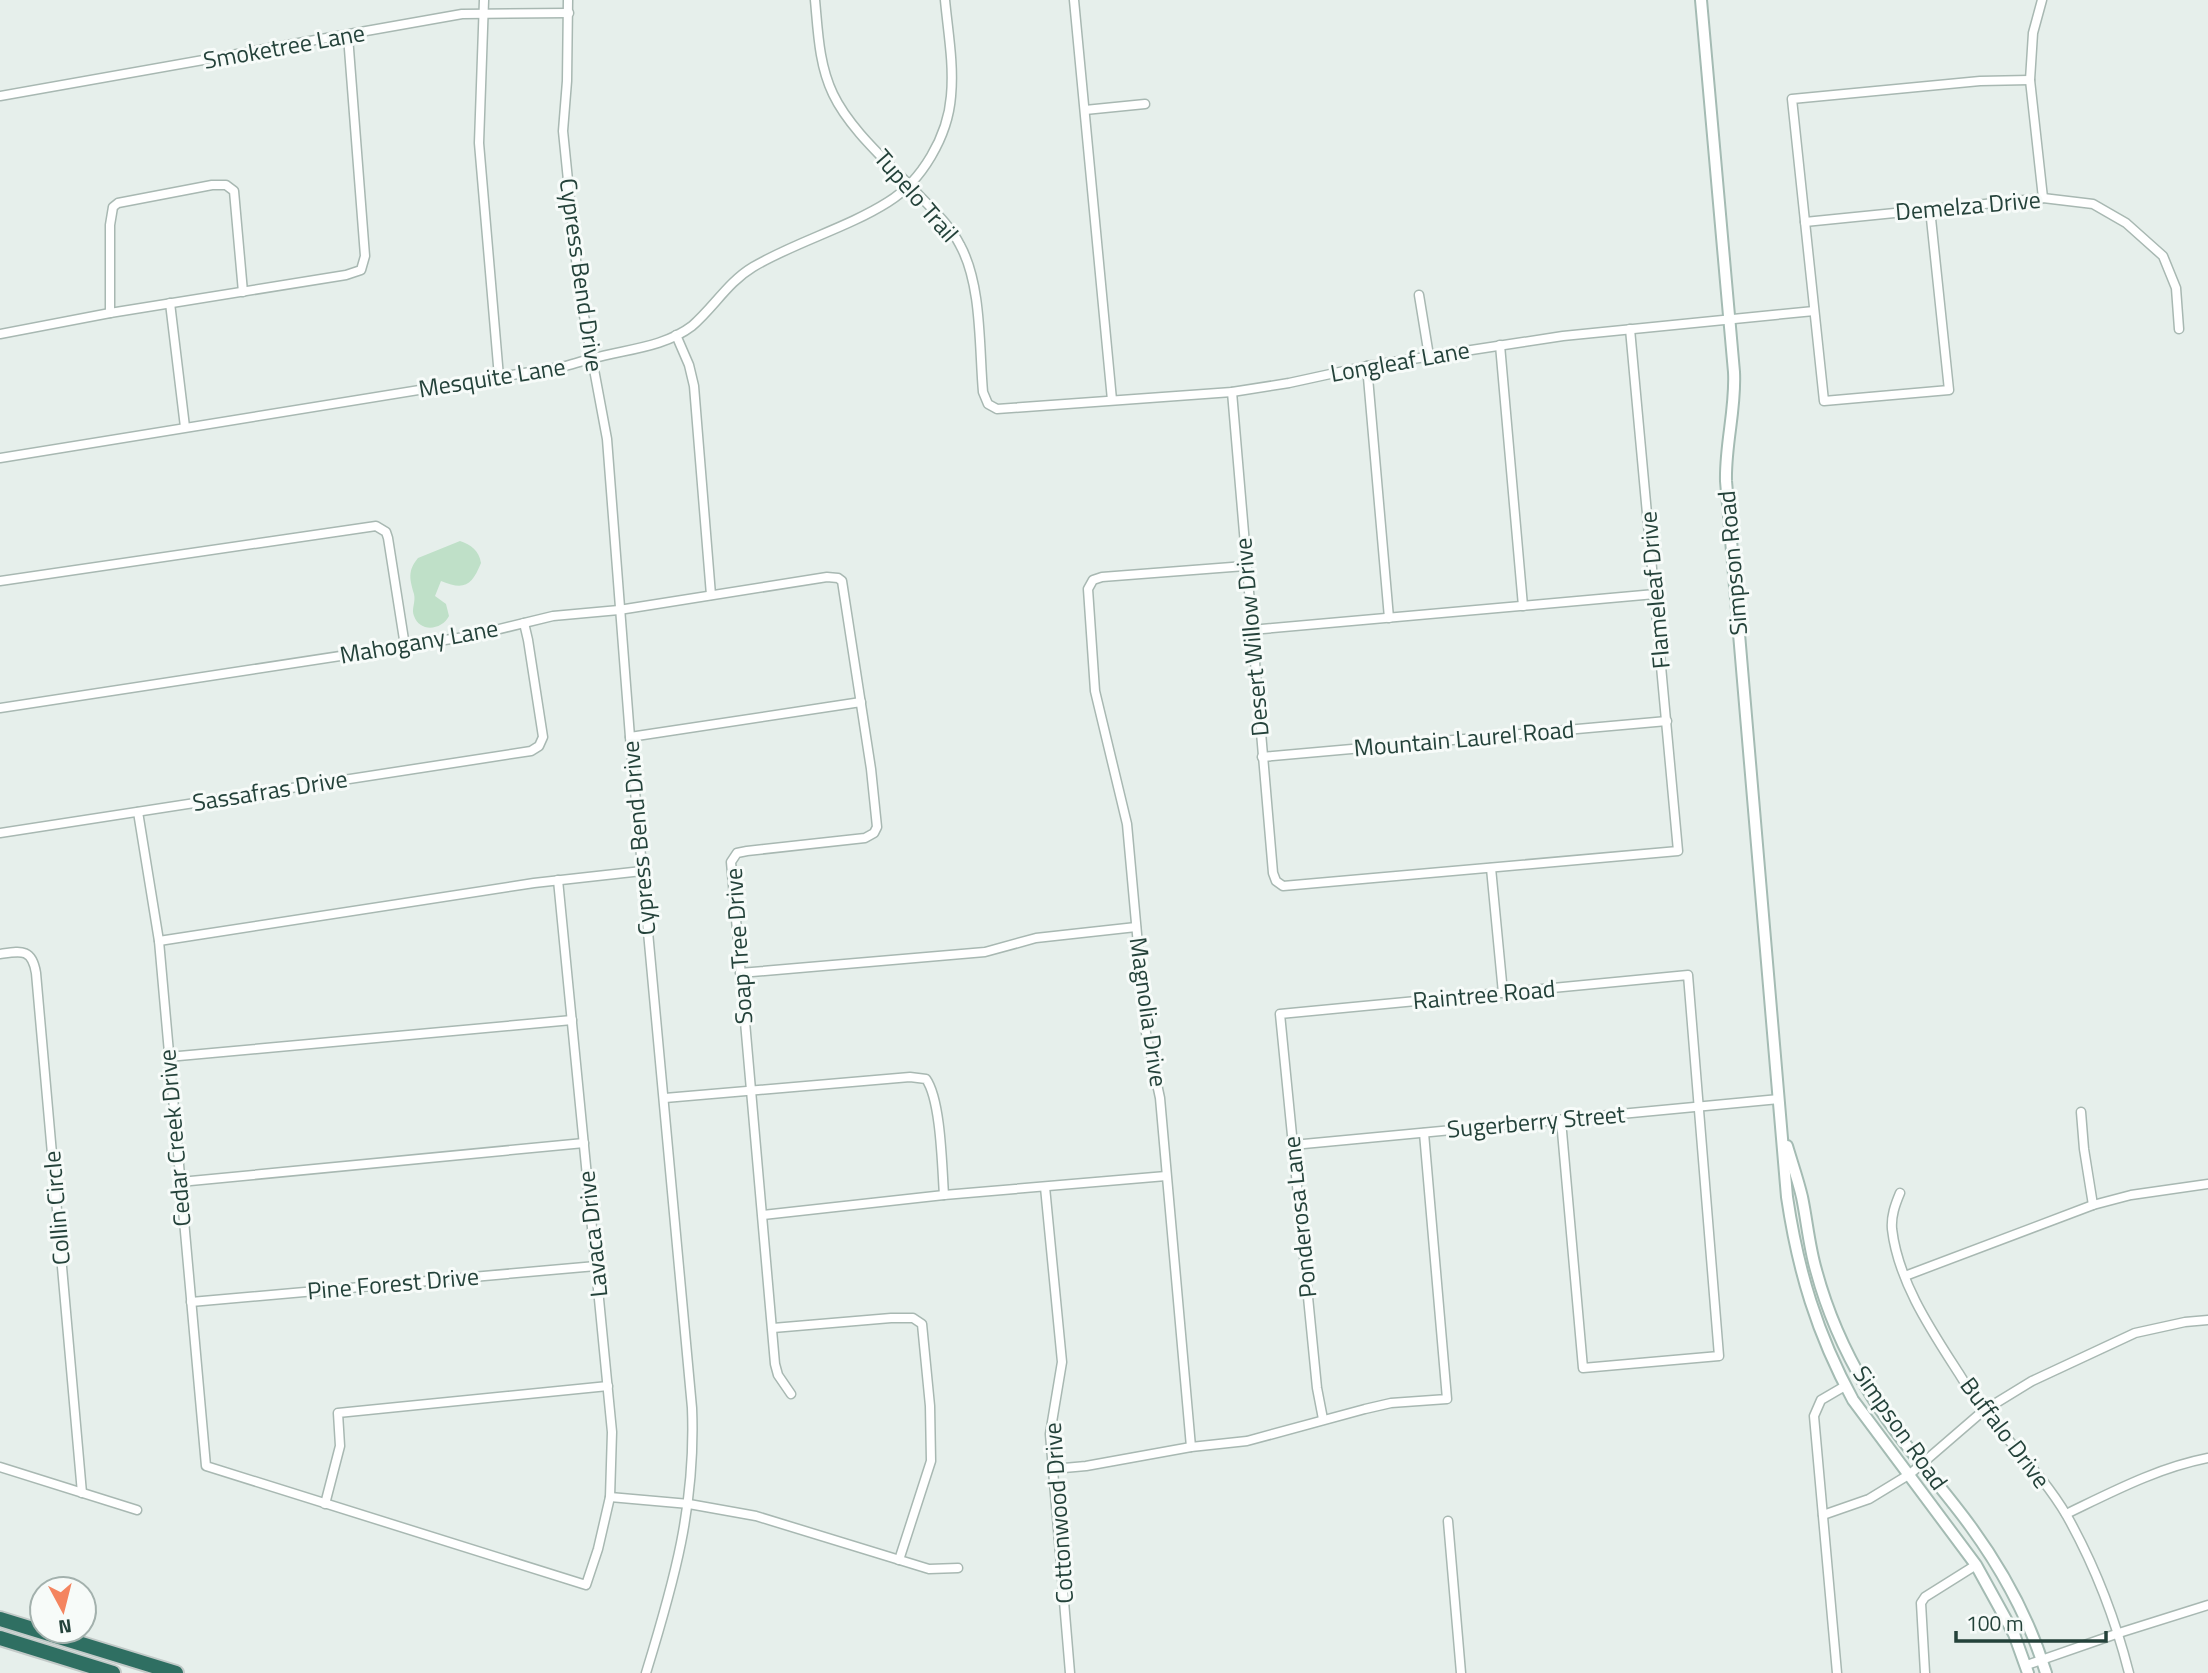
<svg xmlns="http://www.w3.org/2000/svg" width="2208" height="1673" font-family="'Titillium Web',sans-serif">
  <rect width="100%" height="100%" fill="#e6efeb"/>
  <!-- green -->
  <path fill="#bfe0c8" d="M460,541C471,545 479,550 481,563C472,585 465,591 441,581L435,596L446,604L449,616C442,630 420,633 414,616C411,609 416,602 414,594C410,580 407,571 418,558Z"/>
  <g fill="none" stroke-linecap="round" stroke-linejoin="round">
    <defs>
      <g id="street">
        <polyline points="484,0 479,143 499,377"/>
        <path d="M568,0L567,81L563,131L579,289L607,439L630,737L692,1408C696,1505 674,1582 646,1673"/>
        <path d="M815,0C818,32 819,65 833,94C850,130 889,163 916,192C931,208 950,225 960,245C982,285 979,347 983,392L988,404L997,409L1232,392L1289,383L1367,366L1563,336L1814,311"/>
        <polyline points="1074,0 1112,400"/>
        <polyline points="2042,0 2033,33 2030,80 2043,198"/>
        <polyline points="0,96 462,14 569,13"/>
        <polyline points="1085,110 1145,104"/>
        <polyline points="1930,209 1949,390 1824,401 1792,99 1980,81 2030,80"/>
        <polyline points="1805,222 2043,198 2093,204 2126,223 2163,256 2176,288 2179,329"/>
        <polyline points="1419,295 1429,356"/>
        <polyline points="170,303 185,427"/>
        <polyline points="110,313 110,225 113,207 118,203 212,185 226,185 234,191 243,292"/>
        <polyline points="0,334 110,313 346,275 361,270 365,256 348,36"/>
        <polyline points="676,335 689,365 694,386 711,595"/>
        <polyline points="1500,345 1523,606"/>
        <polyline points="1367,366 1389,618"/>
        <polyline points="1232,392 1273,873 1276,881 1283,886 1678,851 1630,329"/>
        <path d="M0,458L561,367C571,365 581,361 591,359C625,349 663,348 692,326C714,307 728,282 753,267C795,242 847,228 888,202C922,181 948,136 951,96C954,64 948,32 945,0"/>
        <polyline points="0,581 376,526 386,532 388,538 405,646"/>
        <polyline points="1251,630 1655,594"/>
        <polyline points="0,708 471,636 553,616 619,610 827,577 838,578 842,581 871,769 877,827 874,833 865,838 747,851 737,853 731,862 775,1364 778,1375 791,1394"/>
        <polyline points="630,737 861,702"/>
        <polyline points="1262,757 1667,721"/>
        <polyline points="138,812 159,941 206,1466 586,1585 598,1549 610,1497 612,1432 558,880"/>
        <polyline points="0,833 531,751 539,746 543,737 528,640 524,623"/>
        <polyline points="1491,868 1503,993"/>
        <polyline points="159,941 534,883 642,871"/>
        <path d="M0,954C21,951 32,948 36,973L82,1493"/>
        <polyline points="740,973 985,952 1036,938 1136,927"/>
        <polyline points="168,1057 572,1020"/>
        <path d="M665,1098L910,1077L926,1079C941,1100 942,1167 944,1195"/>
        <polyline points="2081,1112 2084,1149 2093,1205"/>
        <polyline points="1293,1145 1779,1099"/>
        <polyline points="180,1182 584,1143"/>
        <polyline points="1045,1187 1062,1362 1050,1434 1070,1673"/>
        <path d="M1900,1193C1895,1205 1891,1216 1892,1229C1898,1281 1931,1330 1958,1372C1967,1386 1975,1400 1985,1412C2013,1447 2044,1477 2067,1516C2095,1566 2115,1618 2129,1673"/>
        <polyline points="763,1215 944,1195 1166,1176"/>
        <polyline points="1905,1276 2093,1205 2131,1195 2208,1184"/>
        <polyline points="191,1302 596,1266"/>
        <polyline points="773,1328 891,1318 913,1318 922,1324 930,1406 931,1461 899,1560"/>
        <polyline points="1323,1419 1317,1388 1280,1014 1688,975 1719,1356 1583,1368 1561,1120"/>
        <polyline points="1191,1447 1160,1098 1146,1033 1127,824 1095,691 1088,589 1093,580 1102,577 1245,566"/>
        <polyline points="0,1467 137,1510"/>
        <polyline points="1053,1469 1086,1466 1191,1447 1247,1441 1365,1409 1391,1403 1447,1399 1424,1133"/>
        <polyline points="610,1497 689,1504 756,1516 929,1569 958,1568"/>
        <polyline points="325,1504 340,1446 338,1413 608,1386"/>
        <path d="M2066,1514C2112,1492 2157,1468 2208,1458"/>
        <polyline points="1823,1515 1869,1499 1910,1474 1983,1411 2032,1381 2135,1333 2185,1322 2208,1320"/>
        <polyline points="1448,1521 1461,1673"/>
        <polyline points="2027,1665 2119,1633 2208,1605"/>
        <polyline points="1837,1673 1814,1416 1821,1400 1845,1386"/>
        <polyline points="1925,1673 1921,1603 1925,1597 1976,1565"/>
      </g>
      <g id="secondary">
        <path d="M1701,0L1734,372C1736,409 1725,444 1726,481L1787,1197C1798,1271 1817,1334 1853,1400L1976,1565L2014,1634L2028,1673"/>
        <path d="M1787,1146C1792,1163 1798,1180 1802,1197C1807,1221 1809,1246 1816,1270C1827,1311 1844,1350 1866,1387C1895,1437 1937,1480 1971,1527C2003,1571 2030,1621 2046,1673"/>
      </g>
      <g id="highway">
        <polyline points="0,1619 176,1673"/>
        <polyline points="0,1638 113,1673"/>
      </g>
    </defs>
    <!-- street casing -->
    <use href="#street" stroke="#a8b8b2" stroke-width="11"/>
    <!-- secondary casing -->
    <use href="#secondary" stroke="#a4bbb3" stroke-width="14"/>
    <!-- highway casing -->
    <use href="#highway" stroke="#c2cac8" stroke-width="18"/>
    <!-- street -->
    <use href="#street" stroke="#fff" stroke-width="8"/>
    <!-- secondary -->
    <use href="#secondary" stroke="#fff" stroke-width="10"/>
    <!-- highway -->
    <use href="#highway" stroke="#2f6f62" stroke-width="14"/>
  </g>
  <g text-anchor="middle" stroke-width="6" stroke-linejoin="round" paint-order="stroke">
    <!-- street labels -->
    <g font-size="24" fill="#24423a" stroke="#f7fbf9">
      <text transform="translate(284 47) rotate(-10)" y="8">Smoketree Lane</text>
      <text transform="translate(916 196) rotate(49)" y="8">Tupelo Trail</text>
      <text transform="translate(1968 206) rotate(-5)" y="8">Demelza Drive</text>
      <text transform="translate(581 275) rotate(82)" y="8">Cypress Bend Drive</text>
      <text transform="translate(1400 362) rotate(-10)" y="8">Longleaf Lane</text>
      <text transform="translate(492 378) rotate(-9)" y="8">Mesquite Lane</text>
      <text transform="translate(1733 563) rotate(-95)" y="8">Simpson Road</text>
      <text transform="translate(1655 590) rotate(-95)" y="8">Flameleaf Drive</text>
      <text transform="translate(1252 637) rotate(-95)" y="8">Desert Willow Drive</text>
      <text transform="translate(419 642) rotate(-10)" y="8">Mahogany Lane</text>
      <text transform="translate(1464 739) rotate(-5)" y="8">Mountain Laurel Road</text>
      <text transform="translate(270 791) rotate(-9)" y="8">Sassafras Drive</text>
      <text transform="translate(639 838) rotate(-95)" y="8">Cypress Bend Drive</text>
      <text transform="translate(739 946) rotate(-94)" y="8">Soap Tree Drive</text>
      <text transform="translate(1484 995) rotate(-5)" y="8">Raintree Road</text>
      <text transform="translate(1148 1012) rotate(82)" y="8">Magnolia Drive</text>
      <text transform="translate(1536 1122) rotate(-5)" y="8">Sugerberry Street</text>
      <text transform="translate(175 1138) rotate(-95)" y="8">Cedar Creek Drive</text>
      <text transform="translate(57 1208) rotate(-95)" y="8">Collin Circle</text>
      <text transform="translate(1300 1217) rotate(-96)" y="8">Ponderosa Lane</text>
      <text transform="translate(593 1234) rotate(-96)" y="8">Lavaca Drive</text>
      <text transform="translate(393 1284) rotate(-5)" y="8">Pine Forest Drive</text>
      <text transform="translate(1900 1428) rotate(55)" y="8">Simpson Road</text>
      <text transform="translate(2005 1433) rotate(53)" y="8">Buffalo Drive</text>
      <text transform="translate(1059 1513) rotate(-94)" y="8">Cottonwood Drive</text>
    </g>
  </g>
  <!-- north arrow -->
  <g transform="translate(63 1610) rotate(173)"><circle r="33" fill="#f7fbf9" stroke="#a3b1ad" stroke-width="2"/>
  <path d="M0-5L12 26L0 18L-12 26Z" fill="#f4845f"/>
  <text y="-10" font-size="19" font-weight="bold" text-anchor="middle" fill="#24423a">N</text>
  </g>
  <!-- scale -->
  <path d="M1956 1631v10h150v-10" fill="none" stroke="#24423a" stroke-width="3.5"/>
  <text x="1966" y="1631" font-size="21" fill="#24423a" stroke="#f7fbf9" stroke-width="5" paint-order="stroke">100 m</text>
</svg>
